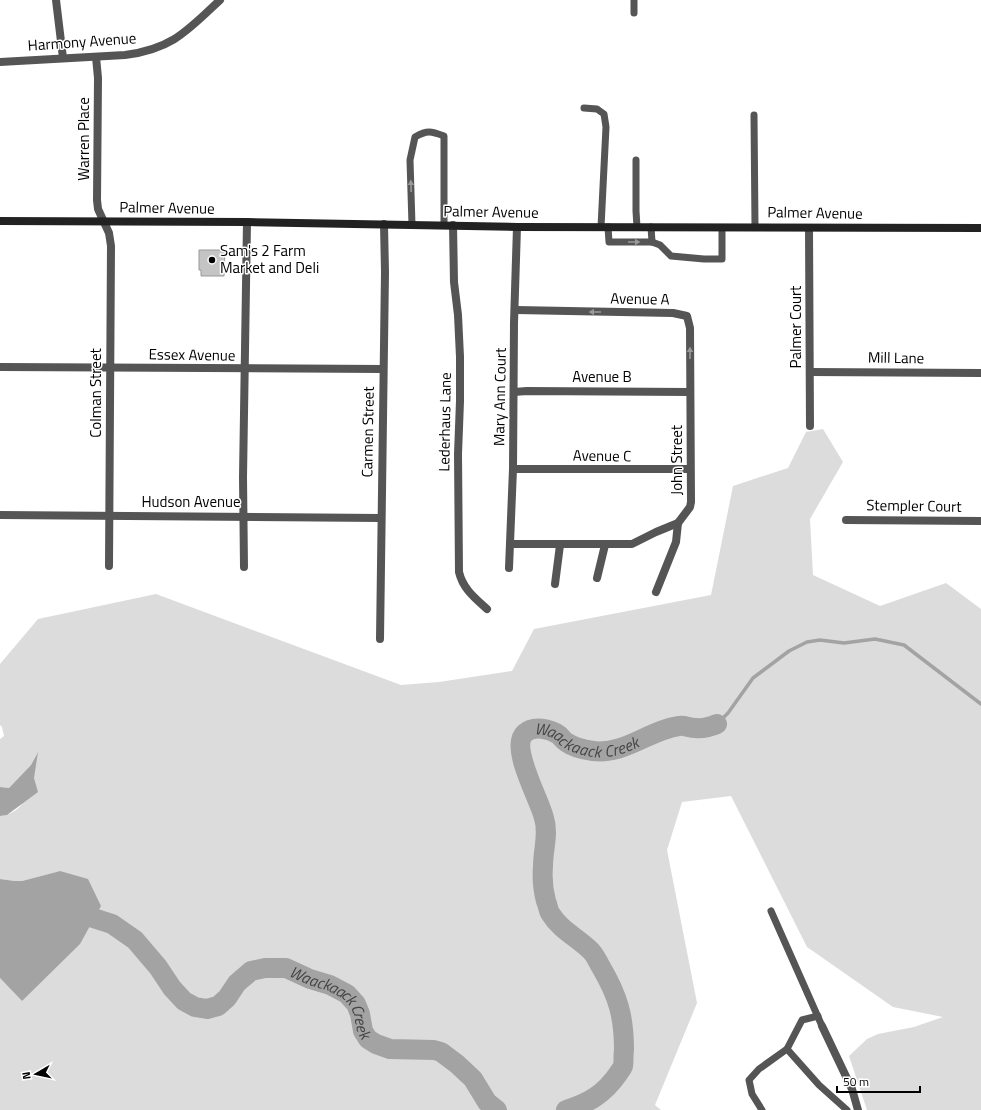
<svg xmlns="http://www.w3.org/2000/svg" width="981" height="1110" font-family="'Titillium Web',sans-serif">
  <rect width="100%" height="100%" fill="#fff"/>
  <!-- green -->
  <path fill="#dcdcdc" d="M823,429L843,462L810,519L813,575L880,606L946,583L981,609V1110H867L849,1056L867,1039L878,1034L914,1027L943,1017L893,1007L807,947L731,796L682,802L667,850L697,1003L655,1105L661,1110H0V978L22,1001L60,871L22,881H15L0,879V816C30,813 34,778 37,753L31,765L9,788L0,787V739L4,736L2,727L0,725V664L38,619L156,594L401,685L439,682L512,671L534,629L711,595L733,486L788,468L806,432Z"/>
  <!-- water -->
  <g fill="#a3a3a3">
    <polygon points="38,752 34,778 38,792 7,815 0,816 0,787 9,788 31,765"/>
    <polygon points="60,871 88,879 101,906 80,944 22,1001 0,978 0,879 15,881 22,881"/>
  </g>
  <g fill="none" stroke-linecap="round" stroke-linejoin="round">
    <!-- stream -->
    <polyline stroke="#a3a3a3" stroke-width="3.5" points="717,724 728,713 753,678 789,651 807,642 820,640 844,643 875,639 904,645 981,704"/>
    <!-- river -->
    <g stroke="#a3a3a3" stroke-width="20">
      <path id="s1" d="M71,906L84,915L112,924L135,940L158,967L172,988L184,1001L195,1007L207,1009L218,1006L227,998L237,983L251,971L265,968H286L310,979L330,985L347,994L356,1004L360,1014L363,1031L368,1039L376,1044L390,1049L434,1050L441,1052L457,1064L473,1079L487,1102L497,1110"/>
      <path id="s2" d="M566,1110C589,1103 604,1094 618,1074C619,1072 622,1069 623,1066C624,1061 623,1055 624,1050C624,1016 618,996 601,967C598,962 595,955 591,951C577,937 561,931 550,913C548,910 548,905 546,901C543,890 542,878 543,866C543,849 549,834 544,818C540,800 509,747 525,733C534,725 550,729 559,735C561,737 563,740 566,742C573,747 585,750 593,751C625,755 649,730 679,726C684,725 690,728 695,728C703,729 710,727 717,724"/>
    </g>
  </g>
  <!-- building -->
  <polygon fill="#c4c4c4" stroke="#999" points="199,250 225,250 224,276 201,276 201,270 199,270"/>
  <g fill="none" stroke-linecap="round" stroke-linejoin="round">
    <!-- lane -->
    <g stroke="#555" stroke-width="7">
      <polyline points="634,13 634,0"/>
      <polyline points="584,108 597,109 604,114 606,127 601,227"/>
      <polyline points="754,115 755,227"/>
      <polyline points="636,160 636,211 637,227"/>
      <path d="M412,225L410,160L415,137C427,130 431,131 444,136V225"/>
      <polyline points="608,227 609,242 652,242 660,245 671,256 704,259 722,259 722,228"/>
      <polyline points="651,227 652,242"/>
      <polyline points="771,911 822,1026"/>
      <polyline points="818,1016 802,1020 787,1049 819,1085 847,1110"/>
      <polyline points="762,1110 752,1094 749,1080 759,1069 787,1049"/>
    </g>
    <!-- street -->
    <g stroke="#555" stroke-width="8">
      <polyline points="56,0 63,58"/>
      <polyline points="96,57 98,78 97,200 98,209 109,233 111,246 109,566"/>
      <path d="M0,62L125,55C172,49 187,31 220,0"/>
      <path d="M453,225L454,282L458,315L460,357V401L458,454L459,572C463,589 475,598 487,609"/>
      <polyline points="809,228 810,426"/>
      <polyline points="516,310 673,313 687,316 690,328 691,502 690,507 678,523 676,542 656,592"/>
      <polyline points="0,367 383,369"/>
      <polyline points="810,372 981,373"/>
      <polyline points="514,392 527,391 690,392"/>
      <polyline points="513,469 690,469"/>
      <polyline points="0,515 381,518"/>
      <polyline points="846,520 981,521"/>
      <polyline points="510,544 632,544 656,532 678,523"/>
      <polyline points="244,567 243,477 247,222"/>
      <polyline points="509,568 513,469 514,323 517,227"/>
      <polyline points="597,578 605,545"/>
      <polyline points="555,584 560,545"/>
      <polyline points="380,639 385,272 384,224"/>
      <polyline points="822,1026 852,1089 858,1110"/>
    </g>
    <!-- secondary -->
    <polyline stroke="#222" stroke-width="8" points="0,221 247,222 517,227 981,228"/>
  </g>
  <!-- one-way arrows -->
  <defs><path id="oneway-solid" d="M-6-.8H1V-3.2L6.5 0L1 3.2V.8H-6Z"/></defs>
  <g fill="#999">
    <use href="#oneway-solid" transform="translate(411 186) rotate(-92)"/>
    <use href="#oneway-solid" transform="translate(634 242)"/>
    <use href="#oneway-solid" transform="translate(595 312) rotate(-180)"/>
    <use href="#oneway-solid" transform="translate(690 353) rotate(-90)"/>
  </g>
  <!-- markers -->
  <circle fill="#000" stroke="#fff" stroke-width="1.5" cx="212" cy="260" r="4"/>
  <g text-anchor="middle" stroke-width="3" stroke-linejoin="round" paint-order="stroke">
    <!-- street labels -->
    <g font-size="15" fill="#000" stroke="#fff">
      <text transform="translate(82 42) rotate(-4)" y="5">Harmony Avenue</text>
      <text transform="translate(84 139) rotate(-90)" y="5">Warren Place</text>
      <text transform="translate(167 208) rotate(1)" y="5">Palmer Avenue</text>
      <text transform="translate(491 212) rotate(1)" y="5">Palmer Avenue</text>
      <text transform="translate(815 213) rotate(1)" y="5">Palmer Avenue</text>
      <text transform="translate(640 299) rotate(1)" y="5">Avenue A</text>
      <text transform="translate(796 327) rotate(-90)" y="5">Palmer Court</text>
      <text transform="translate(192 355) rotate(1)" y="5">Essex Avenue</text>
      <text transform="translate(896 358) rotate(1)" y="5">Mill Lane</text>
      <text x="602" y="382">Avenue B</text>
      <text transform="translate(96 393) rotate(-90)" y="5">Colman Street</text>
      <text transform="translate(500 397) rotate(-89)" y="5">Mary Ann Court</text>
      <text transform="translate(445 422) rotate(-89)" y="5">Lederhaus Lane</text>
      <text transform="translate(368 432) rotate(-89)" y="5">Carmen Street</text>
      <text transform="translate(602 456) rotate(1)" y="5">Avenue C</text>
      <text transform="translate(677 460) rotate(-90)" y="5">John Street</text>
      <text x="191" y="507">Hudson Avenue</text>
      <text transform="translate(914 506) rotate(1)" y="5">Stempler Court</text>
    </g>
    <!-- poi labels -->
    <g font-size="15" fill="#000" stroke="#fff" text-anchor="start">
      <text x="220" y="256">Sam's 2 Farm<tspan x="220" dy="17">Market and Deli</tspan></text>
    </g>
    <!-- water labels -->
    <g font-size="16" font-style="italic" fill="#444" stroke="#fff">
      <text dy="6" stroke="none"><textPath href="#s2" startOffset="505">Waackaack Creek</textPath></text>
      <text dy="6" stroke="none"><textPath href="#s1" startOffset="332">Waackaack Creek</textPath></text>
    </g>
  </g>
  <!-- north arrow -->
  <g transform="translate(36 1074) rotate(261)" stroke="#ffffff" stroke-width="3" paint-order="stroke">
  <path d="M0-3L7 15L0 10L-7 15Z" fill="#000000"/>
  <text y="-6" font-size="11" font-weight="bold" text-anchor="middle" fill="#000000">N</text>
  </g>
  <!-- scale -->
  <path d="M837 1086v6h83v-6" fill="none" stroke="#000000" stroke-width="2"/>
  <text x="843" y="1086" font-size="12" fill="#000000" stroke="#ffffff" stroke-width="3" paint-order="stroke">50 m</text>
</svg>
